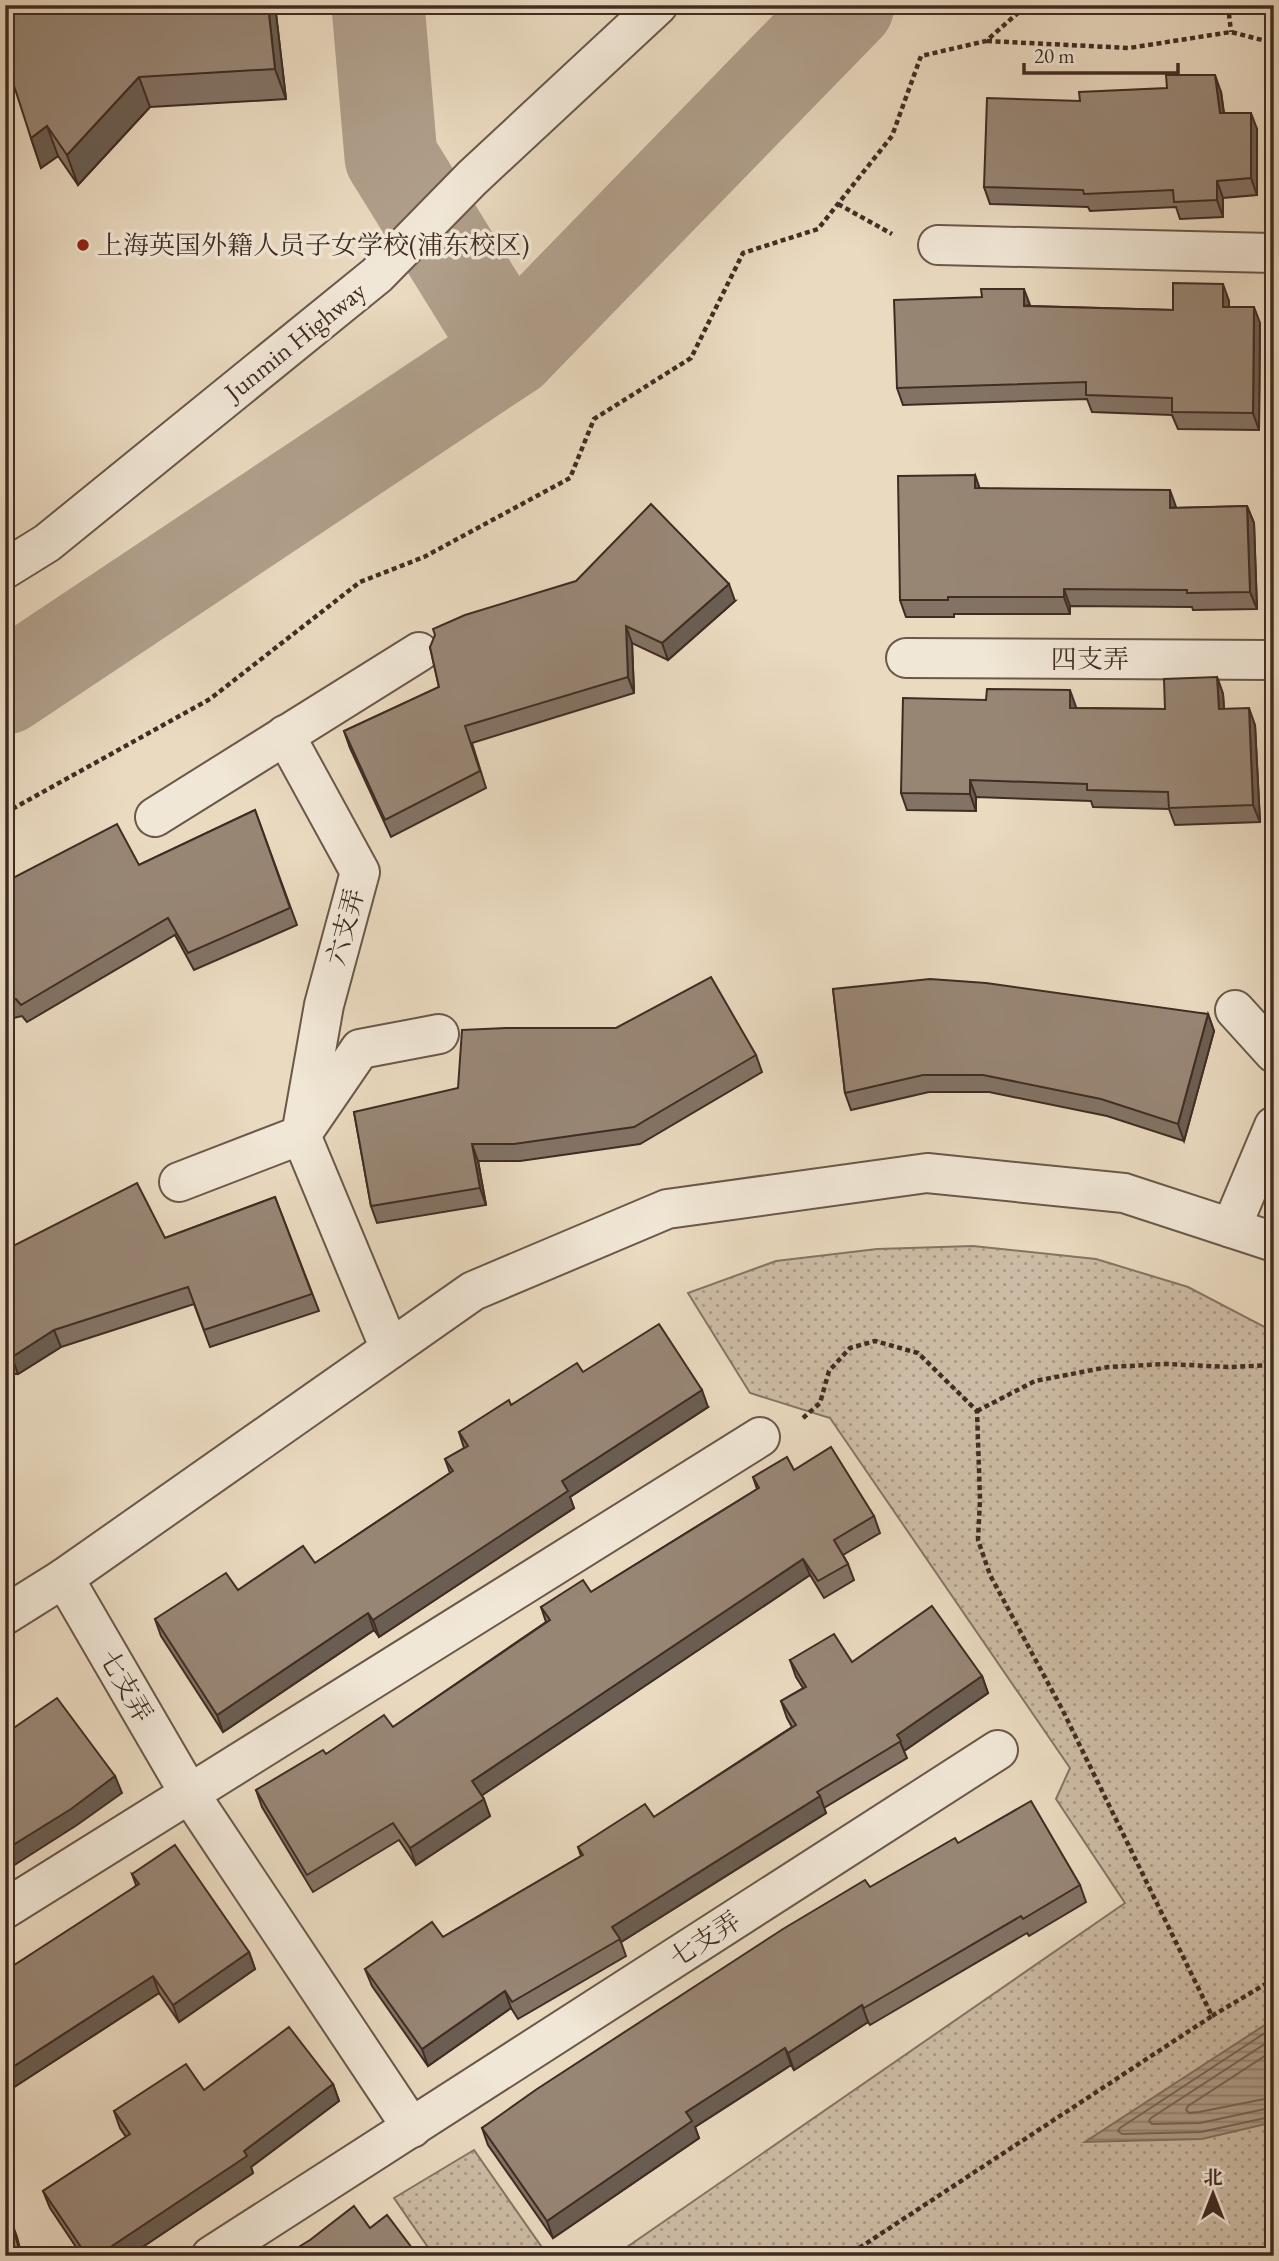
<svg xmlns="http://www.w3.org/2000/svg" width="1279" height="2261" font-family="'EB Garamond','Noto Serif SC',serif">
  <defs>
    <pattern id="grass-dots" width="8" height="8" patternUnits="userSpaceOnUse" patternTransform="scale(1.75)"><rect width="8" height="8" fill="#cdbca5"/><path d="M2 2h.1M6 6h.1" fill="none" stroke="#a89986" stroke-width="1.8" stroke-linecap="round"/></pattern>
    <pattern id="water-rules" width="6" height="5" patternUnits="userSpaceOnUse" patternTransform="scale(1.75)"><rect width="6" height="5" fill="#b09f8b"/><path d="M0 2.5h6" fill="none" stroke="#918271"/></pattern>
  </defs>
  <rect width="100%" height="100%" fill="#eadac0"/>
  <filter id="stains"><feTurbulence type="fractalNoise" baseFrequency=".00286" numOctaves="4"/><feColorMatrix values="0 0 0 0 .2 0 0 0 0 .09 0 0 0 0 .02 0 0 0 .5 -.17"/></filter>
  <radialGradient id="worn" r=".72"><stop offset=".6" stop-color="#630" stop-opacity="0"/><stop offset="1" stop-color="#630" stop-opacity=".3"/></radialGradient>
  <!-- grass -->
  <g fill="url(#grass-dots)" stroke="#867464" stroke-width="2">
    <polygon points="973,1246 1096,1259 1188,1287 1274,1332 1274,2256 614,2256 1125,1903 1056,1799 1070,1768 830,1418 750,1393 688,1293 776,1261 877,1249"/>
    <polygon points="474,2150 548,2256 434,2256 394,2198"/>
  </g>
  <!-- water -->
  <polygon fill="url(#water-rules)" stroke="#837161" stroke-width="2" points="1274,2019 1274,2122 1202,2139 1085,2142"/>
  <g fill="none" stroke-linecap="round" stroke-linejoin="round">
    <!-- shore -->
    <g stroke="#786657" stroke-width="2">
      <polyline points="1274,2027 1120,2128 1118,2131 1122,2134 1201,2132 1274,2116"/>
      <polyline points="1274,2038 1151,2118 1149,2121 1152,2124 1200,2123 1274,2107"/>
      <polyline points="1274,2050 1188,2106 1186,2110 1189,2113 1199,2112 1274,2097"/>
    </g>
    <!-- river -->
    <g stroke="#b09f8b" stroke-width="93">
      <polyline points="378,5 391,157 511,351"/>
      <polyline points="5,688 511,351 848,5"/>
    </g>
    <defs>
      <g id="minor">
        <polyline points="938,245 1274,253"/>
        <polyline points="5,569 47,543 377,275 472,178 658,5"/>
        <polyline points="906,658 1274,660"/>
        <polyline points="285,735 360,872 324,1005 301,1135 390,1349"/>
        <polyline points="155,817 419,652"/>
        <polyline points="1235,1010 1274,1053"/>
        <polyline points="179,1182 301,1135 360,1049 439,1034"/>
        <polyline points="1231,1228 1274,1126"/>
        <polyline points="64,1578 189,1793 412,2128"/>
        <polyline points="5,1615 64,1578 473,1291 667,1209 927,1173 1124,1193 1274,1242"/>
        <polyline points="5,1909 760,1437"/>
        <polyline points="211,2256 998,1750"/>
      </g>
    </defs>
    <!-- minor casing -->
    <use href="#minor" stroke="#6a584a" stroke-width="42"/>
    <!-- path -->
    <g stroke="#402c23" stroke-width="4.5" stroke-dasharray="5 3.5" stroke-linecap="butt">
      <polyline points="1228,5 1231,32"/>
      <polyline points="987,41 1129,48 1231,32 1274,43"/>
      <polyline points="838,204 892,234"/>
      <polyline points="5,813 210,699 360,582 424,557 570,478 594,419 691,358 743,253 818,229 892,136 921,56 986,41 1027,5"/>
      <polyline points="977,1411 1035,1381 1108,1367 1167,1364 1229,1367 1274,1365"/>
      <polyline points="803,1418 820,1403 829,1371 850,1348 875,1341 918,1353 977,1411 980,1499 978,1540 990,1575 1063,1711 1212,2016 847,2256"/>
      <polyline points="1212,2016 1274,1979"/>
    </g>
    <!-- minor -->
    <use href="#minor" stroke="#f1e7d6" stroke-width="38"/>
  </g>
  <!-- wall -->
  <g fill="#837365" stroke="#402c23" stroke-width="2">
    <polygon points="5,5 275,5 286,99 150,107 78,185 58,156 41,168 31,138"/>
    <polygon points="1221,92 1224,113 1257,129 1257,195 1223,198 1223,217 1180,219 1176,207 1090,211 1088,207 990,204 984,187"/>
    <polygon points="982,297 1030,306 1173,310 1229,301 1229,307 1260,323 1259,430 1178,429 1172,415 1092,412 1087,399 903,405 897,388"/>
    <polygon points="975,475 979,488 1176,508 1247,506 1254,523 1257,609 1193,610 1192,607 1070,606 1070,614 954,614 954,617 906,617 900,600"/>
    <polygon points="735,601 668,660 632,643 634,693 472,743 486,788 391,837 350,748 344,731 439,687 430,647"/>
    <polygon points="1217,677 1223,694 1224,709 1255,725 1260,822 1175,825 1169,809 1093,807 1091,801 976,797 976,811 907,810 901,793 986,700 1076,708 1165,709"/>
    <polygon points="255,810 297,925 194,970 175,935 27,1022 22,1016 5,1020 5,882 139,865"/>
    <polygon points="833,989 1208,1014 1214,1031 1184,1141 1107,1116 989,1092 929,1092 851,1110 845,1093"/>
    <polygon points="756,1055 762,1072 640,1144 520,1161 478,1161 486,1205 377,1223 371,1206 354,1112"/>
    <polygon points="275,1197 319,1311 210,1347 194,1304 61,1347 18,1374 5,1374 5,1250 165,1238"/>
    <polygon points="583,1372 708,1407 570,1497 574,1508 379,1637 374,1630 223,1732 161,1636 155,1619 315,1563 450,1473 445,1459 464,1448 459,1432 511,1405"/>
    <polygon points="794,1470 874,1516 880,1533 843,1555 848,1564 854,1580 824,1598 810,1575 482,1795 490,1816 416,1865 399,1840 313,1892 262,1807 256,1790 326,1754 393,1727 546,1622 541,1607 591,1592 757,1489 753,1477"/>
    <polygon points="790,1660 852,1662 982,1676 988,1693 904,1751 907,1758 824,1808 826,1813 621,1942 626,1956 518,2019 511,2008 428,2066 372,1986 365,1969 443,1937 581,1856 578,1847 654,1817 792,1727 787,1718 781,1701 803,1688 796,1677"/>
    <polygon points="132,1874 249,1952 255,1969 179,2022 159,1993 5,2093 136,1885"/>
    <polygon points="1080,1885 1086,1902 1029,1936 1027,1933 870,2025 868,2022 794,2070 791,2065 695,2127 699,2138 553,2238 488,2145 482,2128 870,1887"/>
    <polygon points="333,2084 339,2101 251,2167 253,2173 129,2256 82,2256 50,2208 43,2191 126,2137 120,2128 114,2111 204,2090"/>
  </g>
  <!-- shaded-wall -->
  <g fill="#6a5e52" stroke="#402c23" stroke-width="2">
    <polygon points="268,5 275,5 286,99 275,69"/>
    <polygon points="1215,75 1221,92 1226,130 1220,113"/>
    <polygon points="139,77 150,107 78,185 67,155"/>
    <polygon points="1251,113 1257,129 1257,195 1251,178"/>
    <polygon points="47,126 58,156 41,168 31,138"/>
    <polygon points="1217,181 1223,198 1223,217 1217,200"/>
    <polygon points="1223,284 1229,301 1229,323 1223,307"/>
    <polygon points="1024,289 1030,305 1024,306"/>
    <polygon points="1254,307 1260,323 1259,430 1253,413"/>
    <polygon points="975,475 981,492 975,488"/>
    <polygon points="1170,490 1176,507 1170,508"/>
    <polygon points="1247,506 1254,523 1257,609 1250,592"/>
    <polygon points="729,584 735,601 668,660 662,643"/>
    <polygon points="1064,589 1070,606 1070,614 1064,597"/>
    <polygon points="626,626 632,643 634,693 628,677"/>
    <polygon points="1217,677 1223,694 1225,726 1219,709"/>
    <polygon points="1070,690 1076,707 1076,725 1070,708"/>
    <polygon points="1249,708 1255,725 1260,822 1253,805"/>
    <polygon points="970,780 976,797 976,811 970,794"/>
    <polygon points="1208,1014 1214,1031 1184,1141 1178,1124"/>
    <polygon points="472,1144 478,1161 486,1205 480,1188"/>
    <polygon points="54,1330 61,1347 18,1374 12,1357"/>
    <polygon points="702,1390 708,1407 570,1497 574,1508 379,1637 373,1620 562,1481"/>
    <polygon points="803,1559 810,1575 478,1798 472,1781"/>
    <polygon points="368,1613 374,1630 223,1732 217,1715"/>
    <polygon points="982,1676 988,1693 904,1751 897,1735"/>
    <polygon points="115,1776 122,1793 77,1825 5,1871 5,1850"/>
    <polygon points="820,1796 826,1813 621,1942 612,1927"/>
    <polygon points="484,1799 490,1816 416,1865 410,1848"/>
    <polygon points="249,1952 255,1969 179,2022 173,2005"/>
    <polygon points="153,1976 159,1993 5,2093 5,2072"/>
    <polygon points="505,1991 511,2008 428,2066 422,2049"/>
    <polygon points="862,2005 868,2022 794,2070 788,2053"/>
    <polygon points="785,2048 791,2065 695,2127 699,2138 553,2238 547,2221 686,2112"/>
    <polygon points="333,2084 339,2101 251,2167 253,2173 129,2256 97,2256 244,2151"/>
    <polygon points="11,2220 17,2237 22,2256 21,2256"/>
  </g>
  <!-- building -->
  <g fill="#988675" stroke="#402c23" stroke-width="2">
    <polygon points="5,5 268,5 275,69 139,77 67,155 47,126 31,138 5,58"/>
    <polygon points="1166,75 1215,75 1220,113 1251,113 1251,178 1217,181 1217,200 1174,202 1173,190 1084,194 1083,190 984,187 987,98 1080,101 1079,92 1167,88"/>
    <polygon points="1173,283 1223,284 1223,307 1254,307 1253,413 1172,412 1172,398 1086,395 1086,382 897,388 894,300 982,297 981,289 1024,289 1024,306 1173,310"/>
    <polygon points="975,475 975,488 1170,490 1170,508 1247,506 1250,592 1187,593 1187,590 1064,589 1064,597 948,597 948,600 900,600 898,476"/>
    <polygon points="651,504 729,584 662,643 626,626 628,677 465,726 480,771 385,820 344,731 439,687 430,647 435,635 433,629 465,615 576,581"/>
    <polygon points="1217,677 1219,709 1249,708 1253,805 1169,808 1168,792 1087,790 1087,784 970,780 970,794 901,793 903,698 986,700 987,689 1070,690 1070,708 1165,709 1164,679"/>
    <polygon points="255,810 290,908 188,953 168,918 21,1005 16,999 5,1001 5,882 117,824 139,865"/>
    <polygon points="711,977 756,1055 634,1127 514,1144 472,1144 480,1188 371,1206 354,1112 458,1088 462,1030 506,1028 616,1028"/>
    <polygon points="930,979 986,983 1208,1014 1178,1124 1101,1099 983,1075 923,1075 845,1093 833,989"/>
    <polygon points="137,1183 165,1238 275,1197 312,1294 204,1330 188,1287 54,1330 12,1357 5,1357 5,1250"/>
    <polygon points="659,1324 702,1390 562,1481 568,1491 373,1620 368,1613 217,1715 155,1619 226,1573 238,1590 303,1546 315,1563 453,1471 445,1459 468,1446 459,1432 509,1400 511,1405 577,1363 583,1372"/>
    <polygon points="831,1447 874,1516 834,1540 848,1564 818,1581 803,1559 472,1781 484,1799 410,1848 393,1823 307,1875 256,1790 323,1750 326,1754 384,1715 393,1727 550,1620 541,1607 583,1580 591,1592 759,1488 753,1477 787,1457 794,1470"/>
    <polygon points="932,1606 982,1676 897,1735 901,1741 817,1792 820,1796 612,1927 620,1939 512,2002 505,1991 422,2049 365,1969 432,1922 443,1937 583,1855 578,1847 645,1804 654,1817 796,1725 781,1701 806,1687 790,1660 834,1634 852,1662"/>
    <polygon points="57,1698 115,1776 71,1809 5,1850 5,1734"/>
    <polygon points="1031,1801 1080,1885 1023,1919 1021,1916 864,2008 862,2005 788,2053 785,2048 686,2112 692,2121 547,2221 482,2128 537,2089 783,1929 865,1880 870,1887 955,1838 958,1843"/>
    <polygon points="175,1845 249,1952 173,2005 153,1976 5,2072 5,1971 139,1884 132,1874"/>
    <polygon points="289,2027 333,2084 244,2151 247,2156 97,2256 87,2256 43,2191 130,2134 114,2111 186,2064 204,2090"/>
    <polygon points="354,2206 370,2228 387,2215 418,2256 284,2256 310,2240"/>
    <polygon points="11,2220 21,2256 5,2256 5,2222"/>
  </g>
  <!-- markers -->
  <circle fill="#8f2418" stroke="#f1e7d6" stroke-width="2.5" cx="83" cy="245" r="7"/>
  <g text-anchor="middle" stroke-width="7" stroke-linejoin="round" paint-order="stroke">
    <!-- poi labels -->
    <g font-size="26" fill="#402c23" stroke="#f1e7d6" text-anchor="start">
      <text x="97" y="254">上海英国外籍人员子女学校(浦东校区)</text>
    </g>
    <!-- street labels -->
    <g font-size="26" fill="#402c23" stroke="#f1e7d6">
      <text transform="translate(295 341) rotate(-39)" y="9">Junmin Highway</text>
      <text x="1090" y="668">四支弄</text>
      <text transform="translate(345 927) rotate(-75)" y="9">六支弄</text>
      <text transform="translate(126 1686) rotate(60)" y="9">七支弄</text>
      <text transform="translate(705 1939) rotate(-33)" y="9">七支弄</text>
    </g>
  </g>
  <!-- margin -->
  <rect width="1279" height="2261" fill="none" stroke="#eadac0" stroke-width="28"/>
  <rect x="7" y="7" width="1265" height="2247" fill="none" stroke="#402c23" stroke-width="3.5"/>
  <rect x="14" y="14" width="1251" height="2233" fill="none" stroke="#402c23" stroke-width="2"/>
  <!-- north arrow -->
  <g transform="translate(1213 2194)" stroke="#f1e7d6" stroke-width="5" paint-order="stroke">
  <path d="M0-5L12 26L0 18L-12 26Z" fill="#402c23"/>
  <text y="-10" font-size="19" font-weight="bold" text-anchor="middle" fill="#402c23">北</text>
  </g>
  <!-- scale -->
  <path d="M1024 63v10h154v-10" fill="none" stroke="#402c23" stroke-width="3.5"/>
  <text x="1034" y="63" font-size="21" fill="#402c23" stroke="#f1e7d6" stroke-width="5" paint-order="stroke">20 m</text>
  <rect width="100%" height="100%" filter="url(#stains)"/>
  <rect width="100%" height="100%" fill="url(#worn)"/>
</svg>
